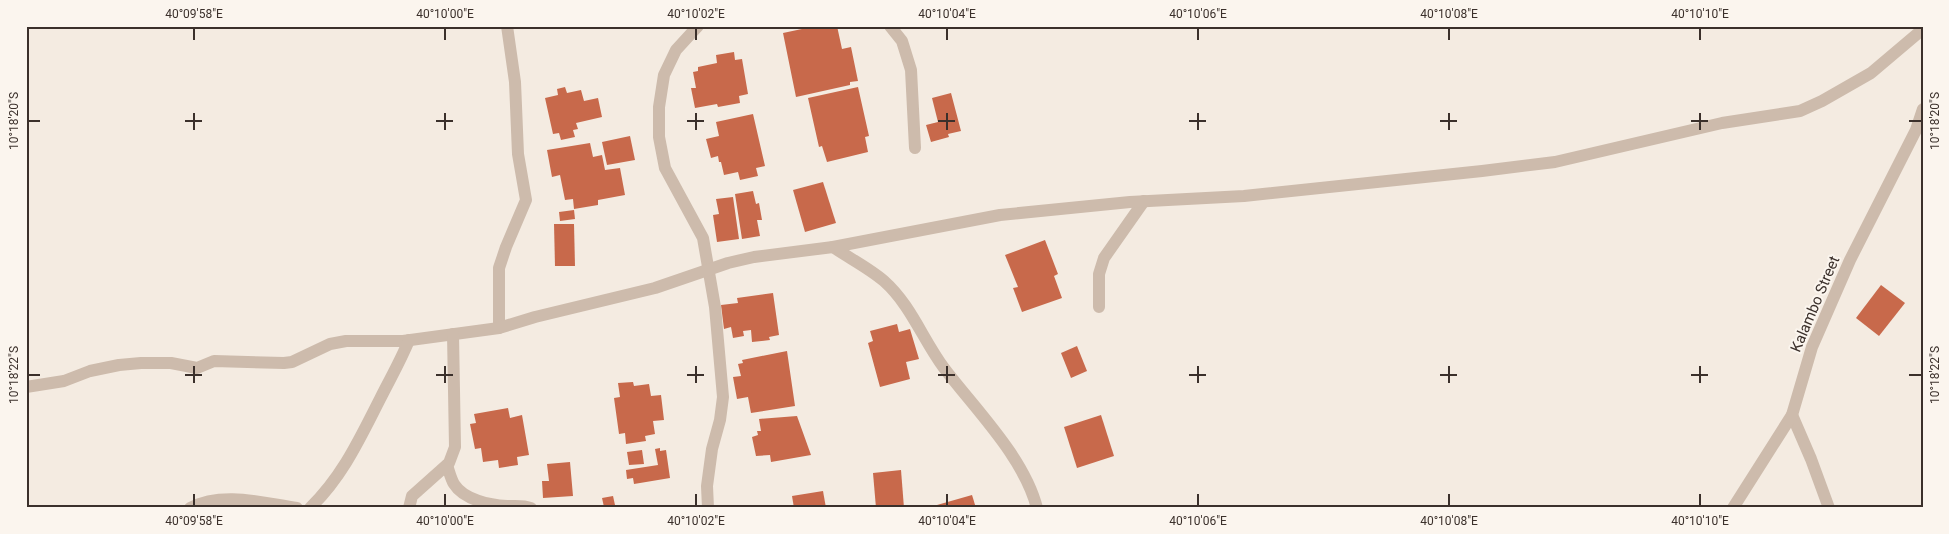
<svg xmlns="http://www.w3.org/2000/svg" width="1949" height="534" font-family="Roboto,sans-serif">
  <rect width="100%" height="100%" fill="#f4ebe1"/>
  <!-- building -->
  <g fill="#c8694b">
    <polygon points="816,26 837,26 842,49 851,47 858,81 850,82 850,85 796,97 783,33"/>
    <polygon points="734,52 735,60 742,59 748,94 739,96 740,103 718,107 717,104 695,108 691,88 696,88 693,72 698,71 698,67 717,63 716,55"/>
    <polygon points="565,87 567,93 581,90 584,101 598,98 602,117 576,123 578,129 573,130 575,137 561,140 559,133 553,134 545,98 558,95 557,89"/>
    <polygon points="858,87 869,136 865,137 868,152 827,162 822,146 819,147 808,98"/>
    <polygon points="951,93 961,131 948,134 949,137 931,142 926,125 938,122 932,98"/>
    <polygon points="753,114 765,166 756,168 758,176 740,180 738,172 724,175 721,162 719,162 718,156 711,158 706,139 719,136 716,122"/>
    <polygon points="630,136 635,160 607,165 602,142"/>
    <polygon points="590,143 593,157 602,155 605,170 620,168 625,195 598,200 598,205 574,209 573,199 565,200 560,175 552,177 547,150"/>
    <polygon points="823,182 836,223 805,232 793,190"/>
    <polygon points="753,191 756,204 759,203 762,220 757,220 760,236 742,239 735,194"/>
    <polygon points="733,197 739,239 717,242 713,215 719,214 716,199"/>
    <polygon points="574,210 575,219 560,221 559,212"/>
    <polygon points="554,224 574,224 575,266 555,266"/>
    <polygon points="1045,240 1058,274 1054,276 1062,298 1022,312 1013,288 1018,287 1005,255"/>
    <polygon points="1881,285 1905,303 1879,336 1856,318"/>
    <polygon points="773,293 779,335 769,337 770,340 752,342 751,330 743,331 744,336 733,338 731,327 724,329 721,305 738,303 737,298"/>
    <polygon points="897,324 899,332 910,329 919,359 906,362 910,379 880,387 868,343 873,341 870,331"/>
    <polygon points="1077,346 1087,371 1071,378 1061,353"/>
    <polygon points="787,351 795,406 751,413 748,397 737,399 733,377 741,376 738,364 743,363 742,360"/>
    <polygon points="633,382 634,386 649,384 651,396 661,395 664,420 653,421 655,434 645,436 646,441 626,444 625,433 619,434 614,398 620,397 618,383"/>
    <polygon points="508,408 510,418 522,415 529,455 517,457 518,465 499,468 498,460 483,462 481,448 475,449 470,424 476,423 474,414"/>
    <polygon points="1101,415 1114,456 1077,468 1064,427"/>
    <polygon points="797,416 811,455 771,462 770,455 756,456 752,437 758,435 757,431 761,431 759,419"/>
    <polygon points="660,448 660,451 666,450 670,478 634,484 633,478 627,479 626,470 658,465 655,449"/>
    <polygon points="642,450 644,464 629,465 627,452"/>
    <polygon points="570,462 573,496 543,498 542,481 549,481 547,464"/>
    <polygon points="901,470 904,508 876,508 873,473"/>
    <polygon points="823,491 826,508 794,508 792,496"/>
    <polygon points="972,495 976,508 930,508 930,507"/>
    <polygon points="613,496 615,505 604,507 602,498"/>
  </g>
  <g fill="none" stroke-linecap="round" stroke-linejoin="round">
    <!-- minor -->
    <g stroke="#cdbbac" stroke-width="12">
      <polyline points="698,26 676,50 664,75 659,107 659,137 665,168 703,238 715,307 723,397 720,420 712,449 707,486 708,508"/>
      <polyline points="890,26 902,41 911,70 915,148"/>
      <path d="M833,247C849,258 869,268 884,281C911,305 923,340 944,368C975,409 1024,457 1037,508"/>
      <polyline points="1099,307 1099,274 1104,258 1144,201"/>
      <polyline points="499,328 499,268 506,247 526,200 518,154 515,82 507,26"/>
      <polyline points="26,387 64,381 90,371 119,365 141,363 171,363 197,368 214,361 284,363 292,362 330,344 346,341 403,341 499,328 535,317 655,288 728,263 754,257 833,247 1000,215 1130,202 1244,196 1482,171 1555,162 1722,123 1800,111 1822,101 1871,73 1923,29"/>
      <polyline points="1792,415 1811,459 1829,508"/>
      <path d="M447,465C449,471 451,479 454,484C464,500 490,505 507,506C516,506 523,505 531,508"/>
      <path d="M190,508C223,491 262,503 297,508"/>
      <path d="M310,508C343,476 360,438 380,399C390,379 401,360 409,340"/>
      <polyline points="409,508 412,496 449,463 455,447 453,334"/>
      <polyline points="1733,508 1792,415 1812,347 1850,260 1916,130 1923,109"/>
    </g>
  </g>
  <!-- ticks -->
  <path fill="none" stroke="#3b302b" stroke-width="2" d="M194,28V40M445,28V40M696,28V40M947,28V40M1198,28V40M1449,28V40M1700,28V40M194,113V130M445,113V130M696,113V130M947,113V130M1198,113V130M1449,113V130M1700,113V130M28,121H40M185,121H202M436,121H453M687,121H704M938,121H955M1189,121H1206M1440,121H1457M1691,121H1708M1909,121H1922M194,366V383M445,366V383M696,366V383M947,366V383M1198,366V383M1449,366V383M1700,366V383M28,375H40M185,375H202M436,375H453M687,375H704M938,375H955M1189,375H1206M1440,375H1457M1691,375H1708M1909,375H1922M194,494V506M445,494V506M696,494V506M947,494V506M1198,494V506M1449,494V506M1700,494V506"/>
  <g text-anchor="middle" stroke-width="4" stroke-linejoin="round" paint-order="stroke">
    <!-- street labels -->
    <g font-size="15" fill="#3b302b" stroke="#fbf5ee">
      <text transform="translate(1815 304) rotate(-67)" y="5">Kalambo Street</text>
    </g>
  </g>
  <!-- border -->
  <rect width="1949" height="534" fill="none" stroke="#fbf5ee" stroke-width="55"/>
  <rect x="28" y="28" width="1894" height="478" fill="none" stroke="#3b302b" stroke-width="2"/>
  <g font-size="12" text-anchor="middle" fill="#3b302b">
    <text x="194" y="18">40°09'58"E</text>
    <text x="445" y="18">40°10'00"E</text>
    <text x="696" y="18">40°10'02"E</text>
    <text x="947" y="18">40°10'04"E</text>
    <text x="1198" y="18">40°10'06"E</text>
    <text x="1449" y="18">40°10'08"E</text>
    <text x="1700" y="18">40°10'10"E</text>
    <text transform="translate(14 121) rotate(-90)" y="4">10°18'20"S</text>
    <text transform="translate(1935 121) rotate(-90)" y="4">10°18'20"S</text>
    <text transform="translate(14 375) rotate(-90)" y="4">10°18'22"S</text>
    <text transform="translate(1935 375) rotate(-90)" y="4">10°18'22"S</text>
    <text x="194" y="525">40°09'58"E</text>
    <text x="445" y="525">40°10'00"E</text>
    <text x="696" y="525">40°10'02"E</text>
    <text x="947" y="525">40°10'04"E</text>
    <text x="1198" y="525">40°10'06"E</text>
    <text x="1449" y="525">40°10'08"E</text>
    <text x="1700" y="525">40°10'10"E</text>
  </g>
</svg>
